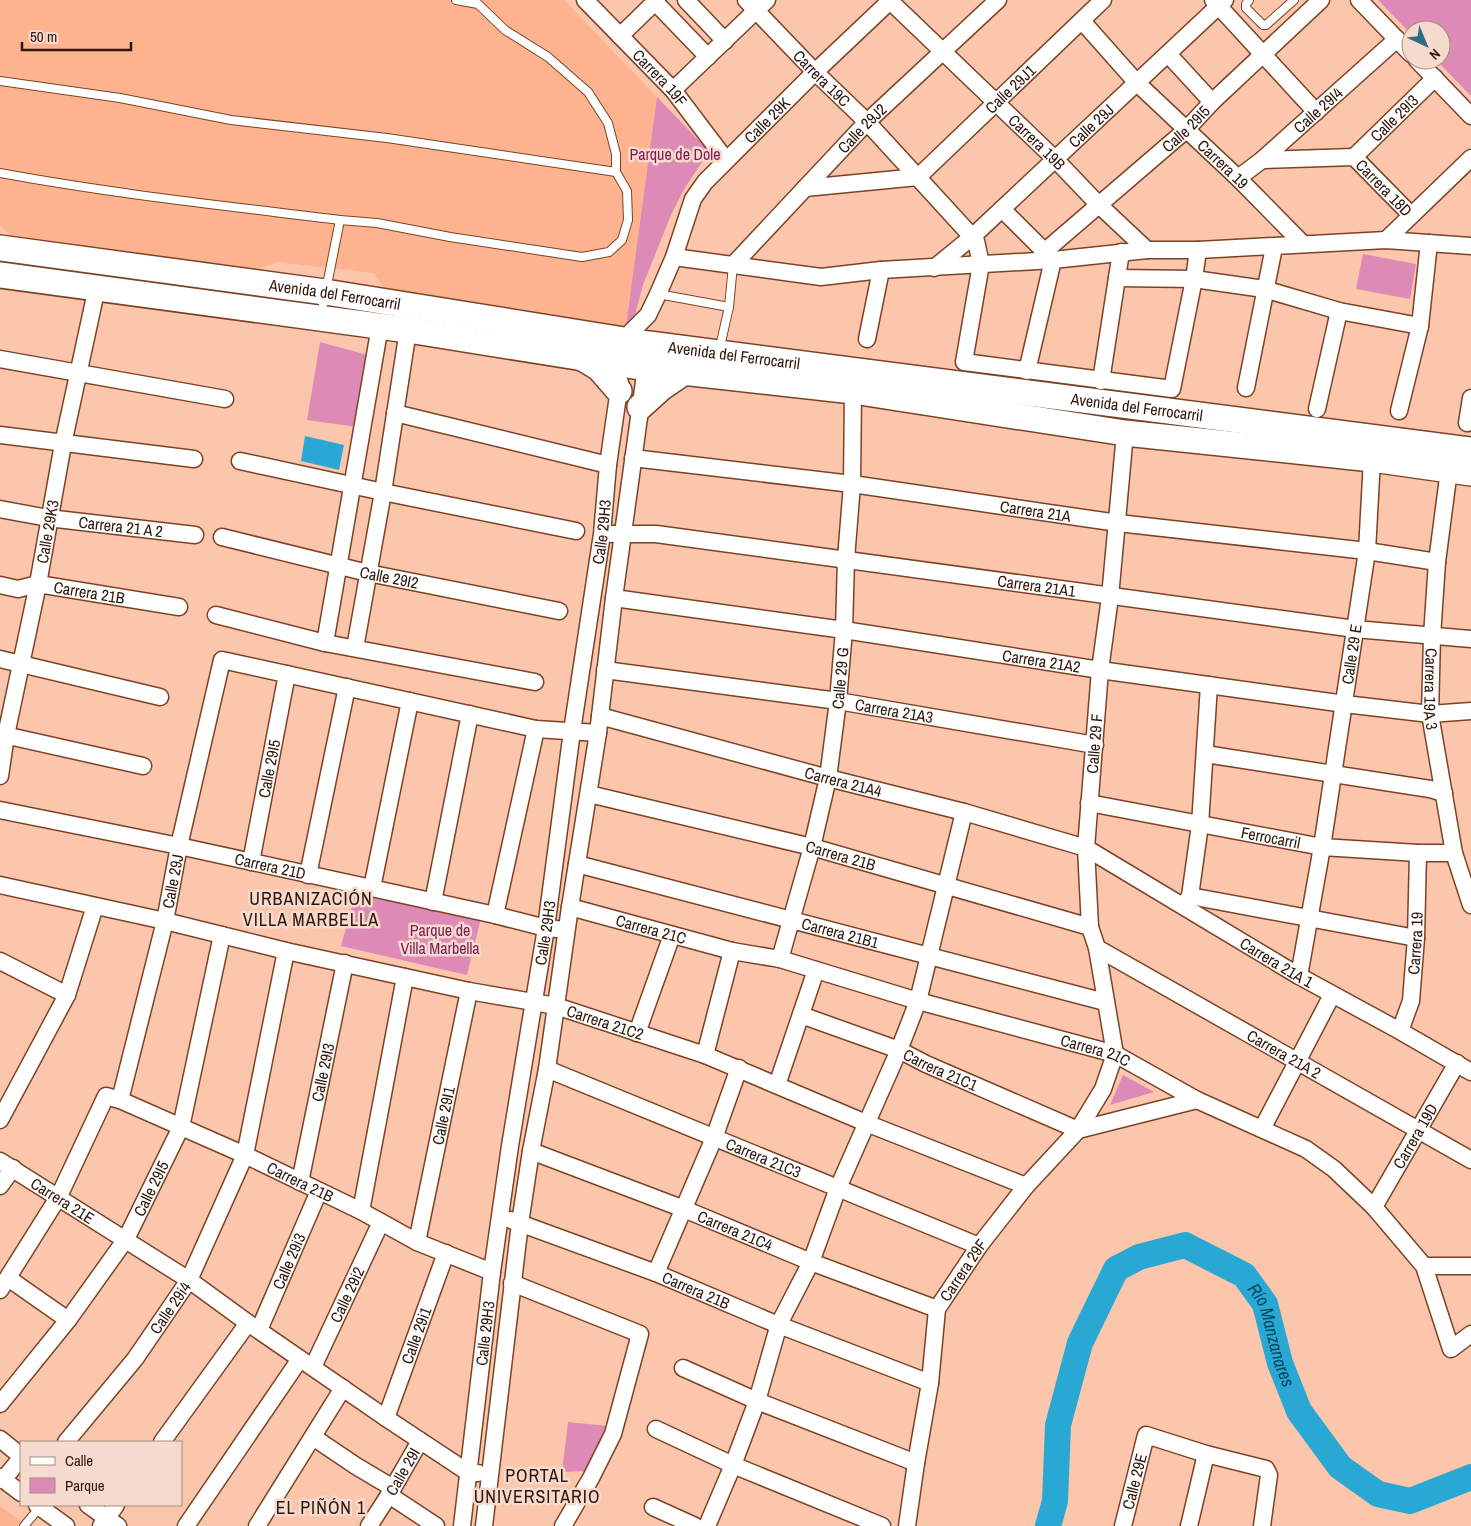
<svg xmlns="http://www.w3.org/2000/svg" width="1471" height="1526" font-family="'Archivo Narrow',sans-serif">
  <rect width="100%" height="100%" fill="#fcc6ac"/>
  <!-- built -->
  <g fill="#fdb38f">
    <polygon points="0,0 564,0 657,97 626,326 388,293 373,273 277,262 254,271 19,242 0,226"/>
    <polygon points="0,1506 29,1526 0,1526"/>
  </g>
  <!-- green -->
  <g fill="#dd8ab6">
    <polygon points="1378,0 1471,0 1471,96 1436,60 1441,60 1441,30 1411,30 1411,34"/>
    <polygon points="657,97 709,151 683,191 671,215 643,285 632,326 626,326"/>
    <polygon points="1363,254 1416,264 1410,299 1356,289"/>
    <polygon points="320,342 371,356 357,427 307,420"/>
    <polygon points="356,892 481,918 467,975 341,946"/>
    <polygon points="1123,1075 1154,1092 1110,1105"/>
    <polygon points="568,1422 608,1426 588,1471 562,1472"/>
  </g>
  <!-- water -->
  <polygon fill="#29a8d4" points="305,436 344,445 339,470 301,461"/>
  <g fill="none" stroke-linecap="round" stroke-linejoin="round">
    <!-- river -->
    <path stroke="#29a8d4" stroke-width="26" id="s1" d="M1048,1526L1055,1501L1058,1425L1080,1343L1116,1269L1139,1257L1185,1245L1244,1275L1265,1304L1280,1363L1299,1411L1340,1467L1378,1494L1410,1501L1471,1477"/>
    <defs>
      <g id="lane">
        <polyline points="1249,0 1246,4 1246,8 1263,25 1266,25 1294,0"/>
        <polyline points="0,81 120,98 231,120 387,138 616,172"/>
        <path d="M0,173C113,194 227,206 340,220"/>
        <polyline points="658,294 729,307"/>
        <polyline points="321,315 340,220 377,223 450,237 582,257 609,252 622,240 628,220 627,191 616,172 616,154 608,123 588,92 548,57 505,30 478,4 456,0"/>
        <polyline points="719,351 729,307 733,265"/>
        <polyline points="24,1526 40,1507"/>
      </g>
      <g id="street">
        <path id="s2" d="M585,0L673,90L726,160"/>
        <polyline points="686,0 725,41"/>
        <path id="s3" d="M746,0L815,72L867,122L976,241L981,264L964,362L1172,389L1194,279L1198,250"/>
        <path id="s4" d="M889,0L1055,159L1098,204L1147,250"/>
        <polyline points="1213,0 1316,112"/>
        <polyline points="1359,0 1411,54"/>
        <polyline points="655,2 708,57"/>
        <path id="s5" d="M1082,21L1137,83L1238,178L1303,244"/>
        <polyline points="620,36 657,0"/>
        <polyline points="1168,54 1212,102"/>
        <polyline points="1417,60 1471,116"/>
        <polyline points="673,90 767,0"/>
        <path id="s6" d="M1354,157L1435,78"/>
        <path id="s7" d="M1262,160L1354,157L1411,215"/>
        <path id="s8" d="M1238,178L1262,160L1397,39"/>
        <path id="s9" d="M805,188L918,177L1103,0"/>
        <polyline points="1002,209 1053,260 1027,371"/>
        <polyline points="1386,240 1471,158"/>
        <path id="s10" d="M1044,252L1186,130L1212,102L1321,0"/>
        <polyline points="674,257 821,277 881,270 1053,260 1147,250 1198,250 1386,240 1471,246"/>
        <path id="s11" d="M733,265L867,122L998,0"/>
        <path id="s12" d="M934,268L972,237L1225,0"/>
        <polyline points="1117,278 1194,279 1264,289 1339,311 1420,326"/>
        <polyline points="867,339 881,270"/>
        <path id="s13" d="M624,348L625,340L631,332L648,315L658,294L674,257L693,199L705,182L815,72L891,0"/>
        <polyline points="0,359 225,399"/>
        <polyline points="1101,381 1121,252"/>
        <polyline points="1246,388 1274,247"/>
        <polyline points="1317,409 1339,311"/>
        <polyline points="1399,411 1420,326 1429,243"/>
        <polyline points="395,413 608,465"/>
        <polyline points="1467,423 1471,398"/>
        <polyline points="0,435 194,459"/>
        <path id="s14" d="M633,458L852,484L1118,523L1367,551L1437,562"/>
        <polyline points="240,461 383,492 576,531"/>
        <path id="s15" d="M1449,470L1437,562L1432,636L1430,714L1454,853L1471,905"/>
        <path id="s16" d="M0,509L48,518L195,535"/>
        <path id="s17" d="M612,534H656L1355,629L1471,639"/>
        <path id="s18" d="M222,537L368,573L559,611"/>
        <path id="s19" d="M0,585L18,589L38,584L179,607"/>
        <path id="s20" d="M614,598L844,630L1100,670L1345,704L1430,714L1471,711"/>
        <polyline points="216,615 325,643 535,682"/>
        <polyline points="325,643 380,326"/>
        <polyline points="355,648 383,492 408,330"/>
        <polyline points="0,659 160,697"/>
        <path id="s21" d="M605,670L838,701L1095,745"/>
        <path id="s22" d="M600,716L828,778L964,812L1086,848L1299,976L1400,1031L1471,1072"/>
        <polyline points="0,734 143,766"/>
        <polyline points="1205,754 1430,789 1444,793"/>
        <path id="s23" d="M0,776L6,735L38,584L63,444L97,287"/>
        <path id="s24" d="M589,794L812,847L1090,927"/>
        <path id="s25" d="M1089,803L1322,847L1418,853H1454"/>
        <path id="s26" d="M0,810L179,846L495,915L546,928L557,929"/>
        <path id="s27" d="M251,862L287,674"/>
        <path id="s28" d="M577,864L1105,1002"/>
        <polyline points="308,875 347,687"/>
        <path id="s29" d="M0,885L165,921L286,951L469,991L556,1006L705,1055L866,1123L1026,1186"/>
        <polyline points="372,888 410,701"/>
        <polyline points="1190,896 1416,938"/>
        <polyline points="433,902 470,714"/>
        <polyline points="1184,905 1190,896 1200,825 1209,685"/>
        <path id="s30" d="M570,907L732,951L780,959L918,1001L1115,1054L1197,1100L1306,1149L1334,1169L1374,1207L1424,1266L1451,1349L1471,1334"/>
        <polyline points="495,915 536,729"/>
        <path id="s31" d="M1097,948L1471,1160"/>
        <path id="s32" d="M780,959L812,847L828,778L838,701L844,630L846,559L852,484L853,391"/>
        <polyline points="0,961 67,995"/>
        <path id="s33" d="M1299,976L1322,847L1367,551L1372,459"/>
        <path id="s34" d="M801,1015L899,1050L926,1064L1078,1130L1197,1100"/>
        <path id="s35" d="M1400,1031L1411,1001L1416,938L1418,853"/>
        <polyline points="637,1033 672,935"/>
        <polyline points="705,1055 732,951"/>
        <path id="s36" d="M547,1069L979,1246"/>
        <polyline points="777,1085 816,970"/>
        <path id="s37" d="M120,1100L165,921L179,846L222,660L536,729L598,733"/>
        <polyline points="0,1120 67,995 95,906"/>
        <polyline points="1262,1129 1332,995"/>
        <path id="s38" d="M531,1151L684,1209L811,1262L937,1309"/>
        <path id="s39" d="M0,1161L189,1280L248,1323L386,1418L469,1473H478"/>
        <path id="s40" d="M300,1182L345,963"/>
        <polyline points="0,1186 13,1168"/>
        <path id="s41" d="M1374,1207L1457,1063"/>
        <polyline points="361,1211 405,977"/>
        <path id="s42" d="M511,1220L656,1273L771,1322L930,1383"/>
        <path id="s43" d="M417,1242L469,991"/>
        <polyline points="1424,1266 1471,1266"/>
        <polyline points="656,1273 714,1138 739,1068"/>
        <polyline points="8,1278 68,1320"/>
        <polyline points="512,1283 640,1334 613,1434 591,1478 563,1526"/>
        <path id="s44" d="M0,1290L59,1196L106,1096L120,1100L245,1155L361,1211L417,1242L492,1272"/>
        <path id="s45" d="M259,1330L319,1191"/>
        <path id="s46" d="M313,1367L381,1222"/>
        <polyline points="683,1368 757,1401 916,1463"/>
        <path id="s47" d="M0,1404L68,1320L126,1239L181,1127L222,935"/>
        <path id="s48" d="M386,1418L446,1253"/>
        <polyline points="656,1429 733,1465 882,1526"/>
        <polyline points="313,1437 356,1466 393,1488"/>
        <polyline points="0,1439 21,1456"/>
        <path id="s49" d="M66,1442L135,1359L189,1280L245,1155L286,951"/>
        <polyline points="162,1442 248,1323"/>
        <polyline points="0,1477 21,1493"/>
        <polyline points="3,1480 21,1458"/>
        <polyline points="389,1495 436,1526"/>
        <polyline points="37,1505 66,1526"/>
        <polyline points="88,1505 118,1526"/>
        <polyline points="653,1507 695,1526"/>
        <polyline points="101,1526 116,1505"/>
        <polyline points="186,1526 300,1359"/>
        <polyline points="257,1526 343,1388"/>
        <path id="s50" d="M369,1526L389,1495L420,1441"/>
        <path id="s51" d="M462,1526L492,1272L510,1146L546,928L572,731L602,534L608,465L620,382"/>
        <polyline points="484,1526 520,1223 531,1151 547,1069 570,907 598,733 614,598 647,360"/>
        <polyline points="707,1526 733,1465 757,1401 779,1324 811,1262 838,1188 899,1050 918,1001 964,812"/>
        <path id="s52" d="M907,1526L916,1463L930,1383L937,1309L979,1246L1026,1186L1078,1130L1103,1089L1115,1054L1097,948L1090,927L1086,848L1100,670L1110,597L1125,433"/>
        <path id="s53" d="M1123,1526L1146,1435L1206,1454L1266,1469L1269,1475L1262,1526"/>
        <polyline points="1189,1526 1206,1454"/>
      </g>
      <g id="primary">
        <path id="s54" d="M0,248L325,292L649,344L1471,450"/>
        <polyline points="0,275 408,330 646,368 853,391 1125,433 1372,459 1471,473"/>
        <polyline points="584,359 599,368 619,391"/>
        <polyline points="640,407 661,388 683,373"/>
      </g>
    </defs>
    <!-- lane casing -->
    <use href="#lane" stroke="#7b4325" stroke-width="10"/>
    <!-- street casing -->
    <use href="#street" stroke="#7b4325" stroke-width="19"/>
    <!-- primary casing -->
    <use href="#primary" stroke="#7b4325" stroke-width="28"/>
    <!-- lane -->
    <use href="#lane" stroke="#fff" stroke-width="8"/>
    <!-- street -->
    <use href="#street" stroke="#fff" stroke-width="16"/>
    <!-- primary -->
    <use href="#primary" stroke="#fff" stroke-width="25"/>
  </g>
  <g text-anchor="middle" stroke-width="5" stroke-linejoin="round" paint-order="stroke">
    <!-- street labels -->
    <g font-size="16" fill="#2e1609" stroke="#f6dacd">
      <text dy="6" stroke="none"><textPath href="#s2" startOffset="108">Carrera 19F</textPath></text>
      <text dy="6" stroke="none"><textPath href="#s3" startOffset="109">Carrera 19C</textPath></text>
      <text dy="6" stroke="none"><textPath href="#s9" startOffset="241">Calle 29J1</textPath></text>
      <text dy="6" stroke="none"><textPath href="#s8" startOffset="105">Calle 29I4</textPath></text>
      <text dy="6" stroke="none"><textPath href="#s6" startOffset="56">Calle 29I3</textPath></text>
      <text dy="6" stroke="none"><textPath href="#s13" startOffset="275">Calle 29K</textPath></text>
      <text dy="6" stroke="none"><textPath href="#s12" startOffset="212">Calle 29J</textPath></text>
      <text dy="6" stroke="none"><textPath href="#s10" startOffset="188">Calle 29I5</textPath></text>
      <text dy="6" stroke="none"><textPath href="#s11" startOffset="188">Calle 29J2</textPath></text>
      <text dy="6" stroke="none"><textPath href="#s4" startOffset="205">Carrera 19B</textPath></text>
      <text dy="6" stroke="none"><textPath href="#s5" startOffset="201">Carrera 19</textPath></text>
      <text dy="6" stroke="none"><textPath href="#s7" startOffset="135">Carrera 18D</textPath></text>
      <text dy="6" stroke="none"><textPath href="#s54" startOffset="338">Avenida del Ferrocarril</textPath></text>
      <text dy="6" stroke="none"><textPath href="#s54" startOffset="742">Avenida del Ferrocarril</textPath></text>
      <text dy="6" stroke="none"><textPath href="#s54" startOffset="1148">Avenida del Ferrocarril</textPath></text>
      <text dy="6" stroke="none"><textPath href="#s14" startOffset="406">Carrera 21A</textPath></text>
      <text dy="6" stroke="none"><textPath href="#s16" startOffset="122">Carrera 21 A 2</textPath></text>
      <text dy="6" stroke="none"><textPath href="#s23" startOffset="249">Calle 29K3</textPath></text>
      <text dy="6" stroke="none"><textPath href="#s51" startOffset="1004">Calle 29H3</textPath></text>
      <text dy="6" stroke="none"><textPath href="#s18" startOffset="172">Calle 29I2</textPath></text>
      <text dy="6" stroke="none"><textPath href="#s17" startOffset="428">Carrera 21A1</textPath></text>
      <text dy="6" stroke="none"><textPath href="#s19" startOffset="91">Carrera 21B</textPath></text>
      <text dy="6" stroke="none"><textPath href="#s33" startOffset="326">Calle 29 E</textPath></text>
      <text dy="6" stroke="none"><textPath href="#s20" startOffset="432">Carrera 21A2</textPath></text>
      <text dy="6" stroke="none"><textPath href="#s32" startOffset="288">Calle 29 G</textPath></text>
      <text dy="6" stroke="none"><textPath href="#s15" startOffset="220">Carrera 19A 3</textPath></text>
      <text dy="6" stroke="none"><textPath href="#s21" startOffset="292">Carrera 21A3</textPath></text>
      <text dy="6" stroke="none"><textPath href="#s52" startOffset="846">Calle 29 F</textPath></text>
      <text dy="6" stroke="none"><textPath href="#s27" startOffset="95">Calle 29I5</textPath></text>
      <text dy="6" stroke="none"><textPath href="#s22" startOffset="252">Carrera 21A4</textPath></text>
      <text dy="6" stroke="none"><textPath href="#s25" startOffset="185">Ferrocarril</textPath></text>
      <text dy="6" stroke="none"><textPath href="#s24" startOffset="259">Carrera 21B</textPath></text>
      <text dy="6" stroke="none"><textPath href="#s26" startOffset="276">Carrera 21D</textPath></text>
      <text dy="6" stroke="none"><textPath href="#s37" startOffset="225">Calle 29J</textPath></text>
      <text dy="6" stroke="none"><textPath href="#s30" startOffset="84">Carrera 21C</textPath></text>
      <text dy="6" stroke="none"><textPath href="#s51" startOffset="599">Calle 29H3</textPath></text>
      <text dy="6" stroke="none"><textPath href="#s28" startOffset="272">Carrera 21B1</textPath></text>
      <text dy="6" stroke="none"><textPath href="#s35" startOffset="90">Carrera 19</textPath></text>
      <text dy="6" stroke="none"><textPath href="#s22" startOffset="726">Carrera 21A 1</textPath></text>
      <text dy="6" stroke="none"><textPath href="#s29" startOffset="621">Carrera 21C2</textPath></text>
      <text dy="6" stroke="none"><textPath href="#s30" startOffset="545">Carrera 21C</textPath></text>
      <text dy="6" stroke="none"><textPath href="#s31" startOffset="215">Carrera 21A 2</textPath></text>
      <text dy="6" stroke="none"><textPath href="#s34" startOffset="150">Carrera 21C1</textPath></text>
      <text dy="6" stroke="none"><textPath href="#s40" startOffset="112">Calle 29I3</textPath></text>
      <text dy="6" stroke="none"><textPath href="#s43" startOffset="129">Calle 29I1</textPath></text>
      <text dy="6" stroke="none"><textPath href="#s41" startOffset="82">Carrera 19D</textPath></text>
      <text dy="6" stroke="none"><textPath href="#s36" startOffset="234">Carrera 21C3</textPath></text>
      <text dy="6" stroke="none"><textPath href="#s44" startOffset="434">Carrera 21B</textPath></text>
      <text dy="6" stroke="none"><textPath href="#s47" startOffset="264">Calle 29I5</textPath></text>
      <text dy="6" stroke="none"><textPath href="#s39" startOffset="74">Carrera 21E</textPath></text>
      <text dy="6" stroke="none"><textPath href="#s38" startOffset="219">Carrera 21C4</textPath></text>
      <text dy="6" stroke="none"><textPath href="#s45" startOffset="75">Calle 29i3</textPath></text>
      <text dy="6" stroke="none"><textPath href="#s52" startOffset="266">Carrera 29F</textPath></text>
      <text dy="6" stroke="none"><textPath href="#s42" startOffset="198">Carrera 21B</textPath></text>
      <text dy="6" stroke="none"><textPath href="#s46" startOffset="80">Calle 29i2</textPath></text>
      <text dy="6" stroke="none"><textPath href="#s49" startOffset="170">Calle 29i4</textPath></text>
      <text dy="6" stroke="none"><textPath href="#s51" startOffset="194">Calle 29H3</textPath></text>
      <text dy="6" stroke="none"><textPath href="#s48" startOffset="88">Calle 29i1</textPath></text>
      <text dy="6" stroke="none"><textPath href="#s50" startOffset="64">Calle 29I</textPath></text>
      <text dy="6" stroke="none"><textPath href="#s53" startOffset="46">Calle 29E</textPath></text>
    </g>
    <!-- park labels -->
    <g font-size="16" fill="#7d1b59" stroke="#f6dacd">
      <text x="675" y="160">Parque de Dole</text>
      <text x="440" y="936">Parque de<tspan x="440" dy="18">Villa Marbella</tspan></text>
    </g>
    <!-- neighbourhood labels -->
    <g font-size="18" letter-spacing="1" fill="#2e1609" stroke="#f6dacd">
      <text x="311" y="905">URBANIZACIÓN<tspan x="311" dy="21">VILLA MARBELLA</tspan></text>
      <text x="537" y="1482">PORTAL<tspan x="537" dy="21">UNIVERSITARIO</tspan></text>
      <text x="321" y="1514">EL PIÑÓN 1</text>
    </g>
    <!-- water labels -->
    <g font-size="18" font-style="italic" fill="#00475e" stroke="#f6dacd">
      <text dy="6" stroke="none"><textPath href="#s1" startOffset="476">Río Manzanares</textPath></text>
    </g>
  </g>
  <!-- legend -->
  <rect x="20" y="1441" width="162" height="65" fill="#f6dacd" stroke="#a68c7f"/>
  <rect x="30" y="1457" width="25" height="8" fill="#ffffff" stroke="#a68c7f"/>
  <text x="65" y="1466" font-size="15" fill="#2e1609">Calle</text>
  <rect x="30" y="1478" width="25" height="15" fill="#dd8ab6" stroke="#a68c7f"/>
  <text x="65" y="1491" font-size="15" fill="#2e1609">Parque</text>
  <!-- north arrow -->
  <g transform="translate(1426 45) rotate(136)"><circle r="24" fill="#f6dacd" stroke="#a68c7f"/>
  <path d="M0-4L9 19L0 12L-9 19Z" fill="#306c84"/>
  <text y="-8" font-size="14" font-weight="bold" text-anchor="middle" fill="#2e1609">N</text>
  </g>
  <!-- scale -->
  <path d="M22 42v8h109v-8" fill="none" stroke="#2e1609" stroke-width="2.5"/>
  <text x="30" y="42" font-size="15" fill="#2e1609" stroke="#f6dacd" stroke-width="4" paint-order="stroke">50 m</text>
</svg>
